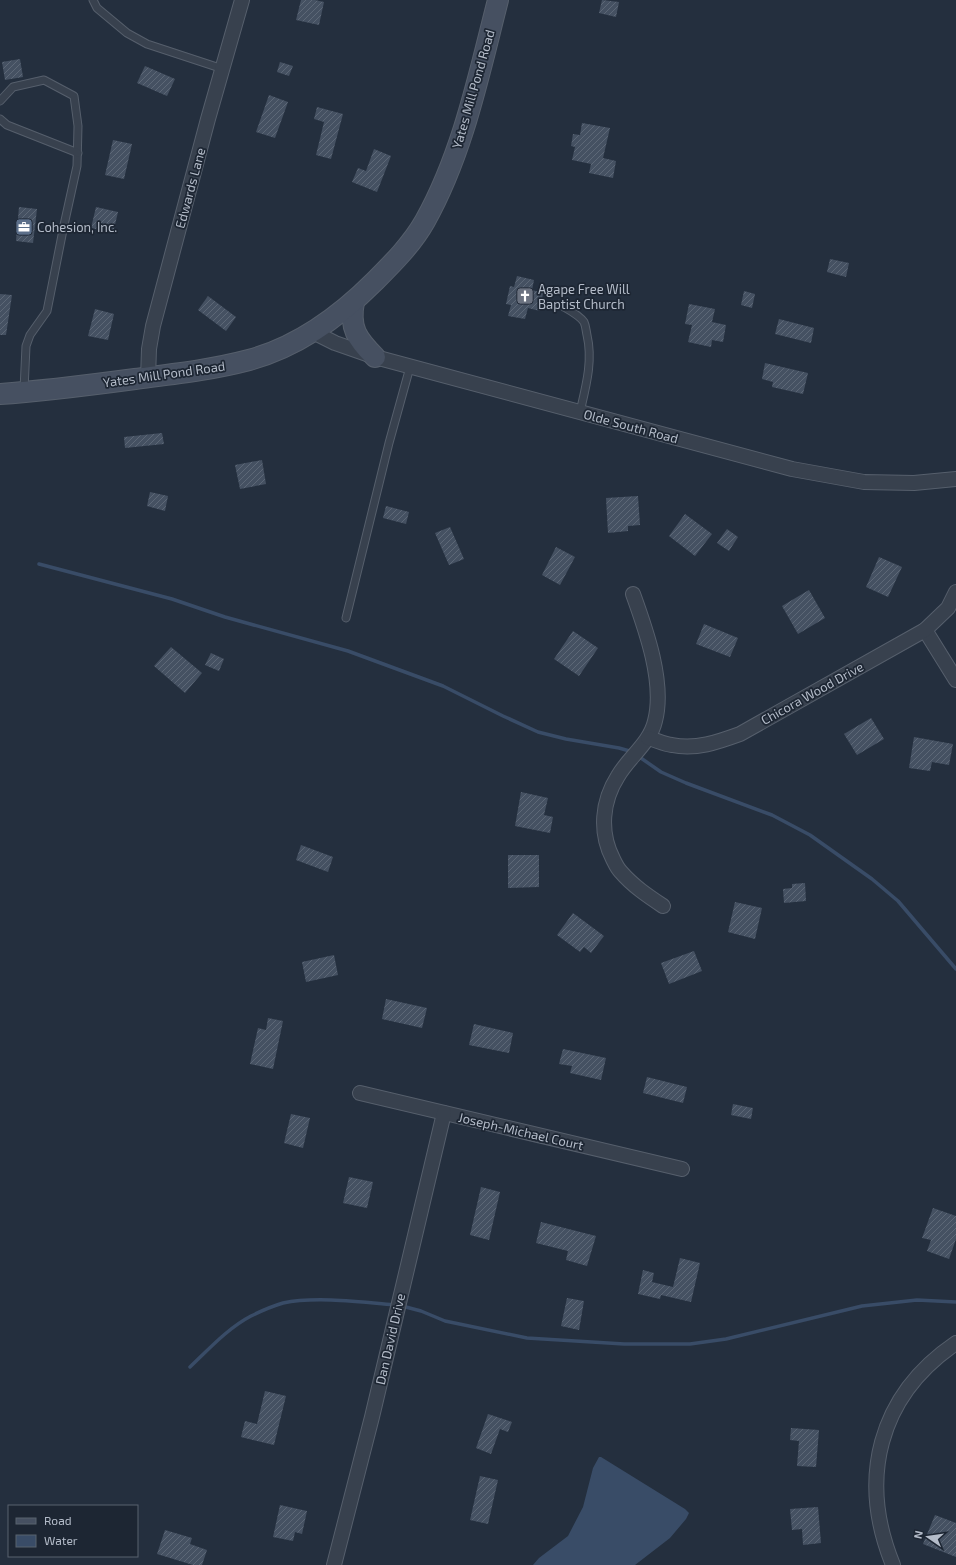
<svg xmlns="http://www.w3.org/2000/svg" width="956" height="1565" font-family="'Exo 2',sans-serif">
  <defs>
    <pattern id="building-hatch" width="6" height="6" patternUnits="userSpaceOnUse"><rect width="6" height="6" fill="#455162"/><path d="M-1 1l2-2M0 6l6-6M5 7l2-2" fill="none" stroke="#5d6877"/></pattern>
  </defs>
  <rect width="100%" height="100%" fill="#242f3e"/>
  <!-- water -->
  <polygon fill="#394c67" points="599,1457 601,1457 685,1509 689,1513 686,1519 670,1538 635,1565 533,1565 539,1558 568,1536 583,1507 593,1468"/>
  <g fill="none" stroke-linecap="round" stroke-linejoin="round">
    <!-- stream -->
    <g stroke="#394c67" stroke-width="3.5">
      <polyline points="39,564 172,599 225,617 348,651 443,686 503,716 538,732 566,739 619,748 633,752"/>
      <polyline points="638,756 661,772 686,783 772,815 810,835 872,879 898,901 956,969"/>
      <polyline points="402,1306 421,1311 445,1321 527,1338 624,1344 690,1344 726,1339 862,1306 917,1300 956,1302"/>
      <path d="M190,1367C209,1349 228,1328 251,1316C261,1311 273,1306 283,1303C315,1296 362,1302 396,1305"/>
    </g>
  </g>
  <!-- building -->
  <g fill="url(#building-hatch)">
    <polygon points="301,0 315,0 324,2 319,25 296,20"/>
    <polygon points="602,0 619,2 616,17 599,13"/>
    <polygon points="20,59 23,77 5,80 2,62"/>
    <polygon points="280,62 293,66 289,76 277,72"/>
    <polygon points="145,66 175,79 167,96 137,83"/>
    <polygon points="269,95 288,102 275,138 256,132"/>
    <polygon points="317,107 343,114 331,159 316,155 324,122 314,119"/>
    <polygon points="582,123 610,128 603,158 616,161 613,178 589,173 591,164 572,160 575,147 571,146 573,134 580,135"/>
    <polygon points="113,140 132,144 124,179 105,175"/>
    <polygon points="374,149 391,156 377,192 352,182 358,168 366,171"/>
    <polygon points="19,207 37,209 33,243 16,241"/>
    <polygon points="96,207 118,212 113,233 91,228"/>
    <polygon points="830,259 849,263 846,277 827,272"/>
    <polygon points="517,276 534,280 532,290 543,293 540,311 528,308 525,319 508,316 511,305 506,304 510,286 514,287"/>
    <polygon points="744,291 755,294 752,308 741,305"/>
    <polygon points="0,294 12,295 6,335 0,335"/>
    <polygon points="208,296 236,317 226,331 198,310"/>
    <polygon points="689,304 715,309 712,322 726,325 723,342 712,340 711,347 688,342 692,325 685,324"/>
    <polygon points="95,309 114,314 108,340 88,336"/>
    <polygon points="779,319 814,328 811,343 775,334"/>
    <polygon points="765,363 808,373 803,394 772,387 773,382 762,379"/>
    <polygon points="162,433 164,444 125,448 124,437"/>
    <polygon points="262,460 266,484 240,489 235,465"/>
    <polygon points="150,492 168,496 165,511 147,506"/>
    <polygon points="638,496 640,525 628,526 628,531 608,533 606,498"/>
    <polygon points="386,506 409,512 406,524 383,518"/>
    <polygon points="685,514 712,534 695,556 669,536"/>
    <polygon points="450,527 464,559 449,565 435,533"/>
    <polygon points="727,529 738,537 729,551 717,543"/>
    <polygon points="556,547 575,557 560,585 542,575"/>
    <polygon points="879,557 902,567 888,597 866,587"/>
    <polygon points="809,590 825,618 798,634 782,606"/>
    <polygon points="704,624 738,638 730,657 696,644"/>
    <polygon points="573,631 598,648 579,676 554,659"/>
    <polygon points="171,647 202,673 185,693 154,666"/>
    <polygon points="211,653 224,659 219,671 205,665"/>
    <polygon points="871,718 884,739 857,755 844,734"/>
    <polygon points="914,737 953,744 949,765 932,762 930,771 909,768"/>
    <polygon points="521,792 548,798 544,815 553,817 550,833 515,826"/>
    <polygon points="301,845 333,857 328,872 296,860"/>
    <polygon points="508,855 539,855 539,887 508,888"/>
    <polygon points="805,883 806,901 784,903 783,889 792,888 792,884"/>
    <polygon points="735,902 762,908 755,939 728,932"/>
    <polygon points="573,913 604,936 591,953 584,947 580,952 557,935"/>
    <polygon points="694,951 702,971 669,984 661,963"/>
    <polygon points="334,955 338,975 306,982 302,962"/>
    <polygon points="386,999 427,1008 422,1028 382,1019"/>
    <polygon points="268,1018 283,1021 273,1069 250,1064 258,1028 266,1030"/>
    <polygon points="474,1024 513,1033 509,1053 469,1045"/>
    <polygon points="563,1049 606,1058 601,1080 570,1073 572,1066 559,1064"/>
    <polygon points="647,1077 687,1087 683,1103 643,1093"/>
    <polygon points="733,1104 753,1108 751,1119 731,1115"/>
    <polygon points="291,1114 310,1118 303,1148 284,1143"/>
    <polygon points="349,1177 373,1182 367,1208 343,1203"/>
    <polygon points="481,1187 500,1192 489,1240 470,1235"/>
    <polygon points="933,1208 956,1216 956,1239 949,1259 927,1251 931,1240 922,1238"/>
    <polygon points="541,1222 596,1236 587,1266 566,1260 568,1251 536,1243"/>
    <polygon points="680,1258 700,1263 691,1302 661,1295 660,1299 638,1294 643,1270 654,1273 652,1282 673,1287"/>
    <polygon points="567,1298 584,1301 579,1330 561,1326"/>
    <polygon points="265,1391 286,1396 274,1445 241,1437 245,1421 257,1424"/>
    <polygon points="488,1414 512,1422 508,1432 500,1429 491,1454 476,1448"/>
    <polygon points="791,1428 819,1430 816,1467 797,1466 799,1441 790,1440"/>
    <polygon points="480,1476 498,1480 488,1524 470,1520"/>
    <polygon points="280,1505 307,1511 302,1534 295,1532 293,1541 273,1537"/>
    <polygon points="818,1507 821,1543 803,1545 802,1529 792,1530 790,1509"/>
    <polygon points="935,1515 956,1523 956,1557 923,1544"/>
    <polygon points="165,1530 192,1538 190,1544 207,1550 202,1565 193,1565 157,1554"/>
  </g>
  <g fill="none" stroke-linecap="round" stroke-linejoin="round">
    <defs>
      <g id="lane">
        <polyline points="93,0 97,8 127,33 147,44 223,69"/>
        <polyline points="0,101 13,87 44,80 74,96 78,126 77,166 64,225 47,311 30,335 26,346 24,390"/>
        <polyline points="0,119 7,125 78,153"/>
        <path d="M564,307C571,311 580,316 584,322C586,326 586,331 587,335C593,361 586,386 580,412"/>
        <polyline points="346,618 389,443 410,367"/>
      </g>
      <g id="street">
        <polyline points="313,332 335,343 375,357 792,469 864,482 914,483 956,479"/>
        <polyline points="148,378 149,349 153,326 208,119 242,0"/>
        <path d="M633,594C646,630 665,683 655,721C650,743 629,757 618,776C602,801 599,832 613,859C615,863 617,868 621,872C633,886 648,896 663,906"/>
        <polyline points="925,630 956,680"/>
        <path d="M648,738C656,740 664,744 672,745C696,750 718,742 740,734L925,630L948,608L956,592"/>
        <polyline points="360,1093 682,1169"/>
        <polyline points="334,1565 372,1417 444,1113"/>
        <path d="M893,1565C858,1479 878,1396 956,1343"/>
      </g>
      <g id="secondary">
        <path d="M354,302C349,328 357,339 375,357"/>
        <path d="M0,394C45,391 90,385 135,379C173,374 211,370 249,360C297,347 340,316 375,281C393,263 412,244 425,221C463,153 479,74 498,0"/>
      </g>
    </defs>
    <!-- lane casing -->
    <use href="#lane" stroke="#565f6c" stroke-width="9"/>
    <!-- street casing -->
    <use href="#street" stroke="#565f6c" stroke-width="16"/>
    <!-- secondary casing -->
    <use href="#secondary" stroke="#565f6c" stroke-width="22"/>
    <!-- lane -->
    <use href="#lane" stroke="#38414e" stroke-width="7"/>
    <!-- street -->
    <use href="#street" stroke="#38414e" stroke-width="14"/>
    <!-- secondary -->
    <use href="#secondary" stroke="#465061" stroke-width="20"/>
  </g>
  <!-- icons -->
  <defs>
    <symbol id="office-square" viewBox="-11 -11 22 22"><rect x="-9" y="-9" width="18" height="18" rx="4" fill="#5c6f8a" stroke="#1d2633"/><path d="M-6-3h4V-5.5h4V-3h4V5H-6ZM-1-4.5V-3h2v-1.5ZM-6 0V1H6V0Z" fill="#fff"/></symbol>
    <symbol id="church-square" viewBox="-11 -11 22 22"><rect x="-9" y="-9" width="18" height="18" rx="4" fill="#6b7280" stroke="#1d2633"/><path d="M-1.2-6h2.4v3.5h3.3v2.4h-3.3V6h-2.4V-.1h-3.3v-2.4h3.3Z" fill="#fff"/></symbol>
  </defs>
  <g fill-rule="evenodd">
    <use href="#office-square" x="14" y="217" width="20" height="20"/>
    <use href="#church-square" x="515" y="286" width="20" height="20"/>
  </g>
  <g text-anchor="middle" stroke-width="3.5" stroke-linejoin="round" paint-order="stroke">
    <!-- street labels -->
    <g font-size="13" fill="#b4bcc9" stroke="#1d2633">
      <text transform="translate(473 89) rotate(-74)" y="5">Yates Mill Pond Road</text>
      <text transform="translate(190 188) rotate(-75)" y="5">Edwards Lane</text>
      <text transform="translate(164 374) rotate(-8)" y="5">Yates Mill Pond Road</text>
      <text transform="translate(631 426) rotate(15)" y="5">Olde South Road</text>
      <text transform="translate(812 693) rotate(-29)" y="5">Chicora Wood Drive</text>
      <text transform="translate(521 1131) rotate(13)" y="5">Joseph-Michael Court</text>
      <text transform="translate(390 1339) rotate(-77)" y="5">Dan David Drive</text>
    </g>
    <!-- poi labels -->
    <g font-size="13" fill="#b4bcc9" stroke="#1d2633" text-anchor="start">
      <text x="37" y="232">Cohesion, Inc.</text>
      <text x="538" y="294">Agape Free Will<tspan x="538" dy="15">Baptist Church</tspan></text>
    </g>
  </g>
  <!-- legend -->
  <rect x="8" y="1505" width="130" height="52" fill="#1d2633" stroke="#59626f"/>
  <rect x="16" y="1518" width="20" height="6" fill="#465061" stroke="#59626f"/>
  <text x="44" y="1525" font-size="12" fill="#b4bcc9">Road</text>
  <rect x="16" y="1535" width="20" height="12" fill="#394c67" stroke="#59626f"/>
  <text x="44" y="1545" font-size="12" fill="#b4bcc9">Water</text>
  <!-- north arrow -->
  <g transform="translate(928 1537) rotate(283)" stroke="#1d2633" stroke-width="3" paint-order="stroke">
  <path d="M0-3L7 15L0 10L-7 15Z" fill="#b4bcc9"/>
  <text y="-6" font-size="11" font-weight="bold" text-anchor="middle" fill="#b4bcc9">N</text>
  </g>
</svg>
